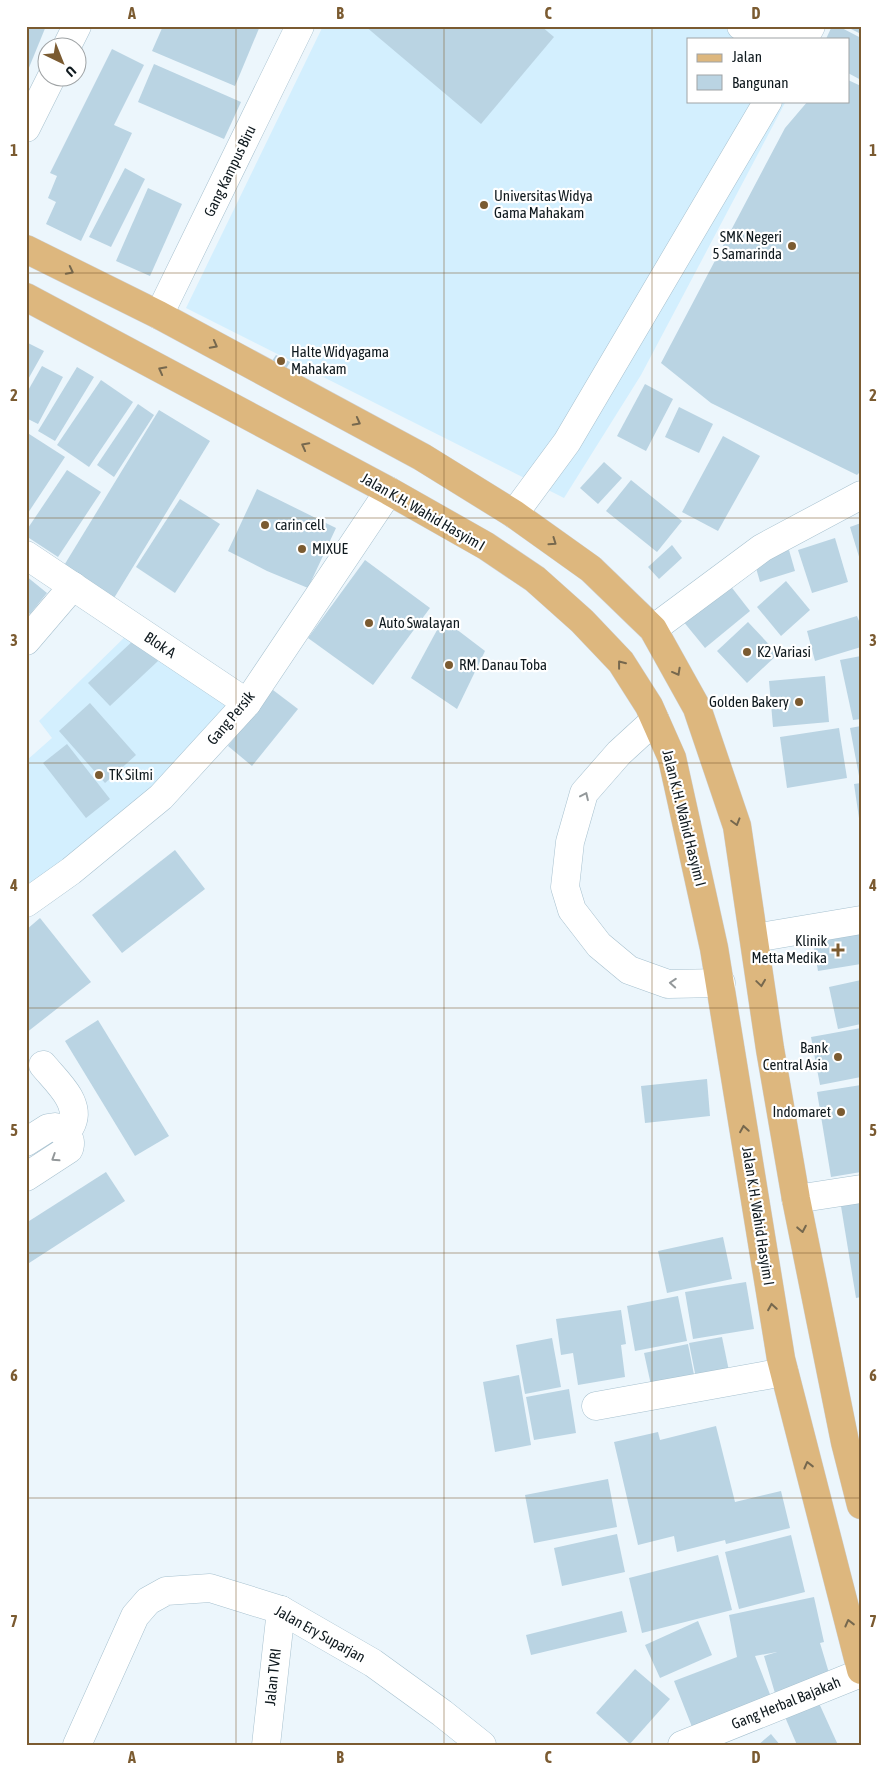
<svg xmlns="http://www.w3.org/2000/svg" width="887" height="1771" font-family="'Asap Condensed',sans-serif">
  <rect width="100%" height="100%" fill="#ecf6fc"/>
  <!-- built -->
  <g fill="#d3effe">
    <polygon points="323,26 826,26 819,39 688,39 688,101 786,101 641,375 564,498 186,308"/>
    <polygon points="131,631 238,703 160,789 26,895 26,761 52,738 39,721"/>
  </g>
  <!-- building -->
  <g fill="#bad4e3">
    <polygon points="26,26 46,26 26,75"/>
    <polygon points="163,26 260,26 235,86 152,51"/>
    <polygon points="365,26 541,26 554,37 481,124"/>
    <polygon points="832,26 838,26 861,38 861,80 848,73 848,39 826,39"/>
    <polygon points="845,26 861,26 861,34"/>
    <polygon points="112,49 144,65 114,125 132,133 81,241 46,224 56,202 48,198 57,176 50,173"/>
    <polygon points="154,64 241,102 224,139 138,102"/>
    <polygon points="848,80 861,86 861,471 857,475 711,403 661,363 785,128 808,101 848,101"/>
    <polygon points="125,168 145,179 111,247 89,237"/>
    <polygon points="148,188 182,204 150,276 116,261"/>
    <polygon points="26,342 44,351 26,383"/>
    <polygon points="276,355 290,362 286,369 272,361"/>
    <polygon points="42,366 63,377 38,424 26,418 26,394"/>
    <polygon points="77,367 94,377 55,441 38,431"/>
    <polygon points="101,380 133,402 89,467 57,445"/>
    <polygon points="645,384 673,399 646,451 617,436"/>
    <polygon points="138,404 154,415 114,477 97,465"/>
    <polygon points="679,407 713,424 699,453 665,437"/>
    <polygon points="159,410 210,441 111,603 60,572"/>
    <polygon points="26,432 65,457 26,516"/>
    <polygon points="723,436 760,456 718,531 682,512"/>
    <polygon points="604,462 622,478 598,504 580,488"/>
    <polygon points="67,470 101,492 58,557 26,536 26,531"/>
    <polygon points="631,480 682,521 657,552 606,511"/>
    <polygon points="257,489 336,528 308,588 267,571 228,551"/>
    <polygon points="180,499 220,524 175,593 136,567"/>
    <polygon points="861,523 861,560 860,560 850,527"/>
    <polygon points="835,538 848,582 812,593 798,550"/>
    <polygon points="672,545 682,558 659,579 648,567"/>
    <polygon points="789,550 795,571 760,582 754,561"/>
    <polygon points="365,560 430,608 373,685 308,638"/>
    <polygon points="26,576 47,593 30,614 26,611"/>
    <polygon points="786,581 810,610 781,636 757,607"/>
    <polygon points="729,584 750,611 705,648 683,621"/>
    <polygon points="857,616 861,626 861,647 815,661 807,631"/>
    <polygon points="443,619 485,651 457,709 411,678"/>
    <polygon points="748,622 778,654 747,683 717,651"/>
    <polygon points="136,638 158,661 110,706 88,683"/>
    <polygon points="861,656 861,719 853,720 840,660"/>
    <polygon points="825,676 829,722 773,727 769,681"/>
    <polygon points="273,690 298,709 252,766 228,746"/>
    <polygon points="90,703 136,755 105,783 59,731"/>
    <polygon points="861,726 861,776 859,776 850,728"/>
    <polygon points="839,728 847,778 787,788 780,737"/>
    <polygon points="67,744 110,799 86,818 43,763"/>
    <polygon points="861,783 861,825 860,825 854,784"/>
    <polygon points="175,850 205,889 122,953 92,915"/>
    <polygon points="40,918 91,982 26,1033 26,930"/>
    <polygon points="861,929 861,964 818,971 812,937"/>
    <polygon points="861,980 861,1024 838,1029 829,987"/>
    <polygon points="98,1020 169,1136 135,1156 65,1041"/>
    <polygon points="861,1028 861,1077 820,1085 811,1037"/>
    <polygon points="707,1079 710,1116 645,1123 641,1086"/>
    <polygon points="861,1085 861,1172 831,1177 817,1092"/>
    <polygon points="106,1172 125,1201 26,1265 26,1223"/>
    <polygon points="861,1197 861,1297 856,1298 840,1200"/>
    <polygon points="723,1237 732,1279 667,1293 658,1251"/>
    <polygon points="746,1282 754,1329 693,1339 685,1292"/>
    <polygon points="678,1296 687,1341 635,1351 627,1306"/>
    <polygon points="621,1310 626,1344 621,1345 625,1377 578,1385 573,1353 561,1355 556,1319"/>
    <polygon points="722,1337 730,1376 697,1383 689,1343"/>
    <polygon points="552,1338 561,1387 525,1394 516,1345"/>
    <polygon points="688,1344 696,1385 653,1394 644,1353"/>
    <polygon points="519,1375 531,1445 495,1452 483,1382"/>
    <polygon points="569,1389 576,1433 534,1440 526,1397"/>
    <polygon points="716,1426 735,1502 781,1491 790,1528 726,1544 725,1540 677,1552 674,1536 638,1545 614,1442 658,1432 660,1440"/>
    <polygon points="608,1479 617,1527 534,1543 525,1495"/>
    <polygon points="617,1534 625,1572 562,1586 554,1548"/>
    <polygon points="791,1535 805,1592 739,1609 725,1552"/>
    <polygon points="718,1555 732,1610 642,1633 629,1578"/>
    <polygon points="814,1597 824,1642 820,1643 832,1683 777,1700 764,1656 777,1652 755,1656 773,1702 694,1732 674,1681 737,1657 729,1615"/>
    <polygon points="622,1611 627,1632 531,1655 526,1635"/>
    <polygon points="698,1621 712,1655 660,1678 645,1645"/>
    <polygon points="635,1669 670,1699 630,1744 596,1713"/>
    <polygon points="818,1701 838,1745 797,1745 785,1717"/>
    <polygon points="771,1734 780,1745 758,1745"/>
  </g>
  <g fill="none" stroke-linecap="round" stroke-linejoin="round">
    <defs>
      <g id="minor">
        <polyline points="741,26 759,39"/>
        <polyline points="778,39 788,26"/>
        <polyline points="804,39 811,26"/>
        <polyline points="66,48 77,26"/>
        <polyline points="26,128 51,78"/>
        <polyline points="159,315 300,26"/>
        <polyline points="514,514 567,442 768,101"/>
        <polyline points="26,555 247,703"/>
        <polyline points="653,629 762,548 861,495"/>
        <polyline points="26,641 73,586"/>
        <polyline points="655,720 619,753 584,793 570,842 565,887 572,910 599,945 629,970 668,984 721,983"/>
        <polyline points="26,903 71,871 161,797 247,703 389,491"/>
        <polyline points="755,938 861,920"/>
        <path d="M43,1065C55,1080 81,1102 72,1123C71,1126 68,1130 66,1133"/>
        <path d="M26,1142L48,1128L55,1127C64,1132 73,1137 69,1149L26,1177"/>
        <polyline points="796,1199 861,1189"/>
        <polyline points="596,1406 784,1372"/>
        <polyline points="77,1745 135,1616 148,1601 166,1591 210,1588 281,1610 373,1663 442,1713 482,1745"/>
        <polyline points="266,1745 281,1610"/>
        <polyline points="682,1745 861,1673"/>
      </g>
      <g id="major">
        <polyline points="26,249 159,315 422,457 514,514 591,569 653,629 697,708 737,826 770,1049 796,1199 845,1442 861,1505"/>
        <polyline points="26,297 389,491 486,546 535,579 582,621 621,662 649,706 672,758 714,948 781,1359 861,1670"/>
      </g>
    </defs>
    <!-- minor casing -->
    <use href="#minor" stroke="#a7c1cf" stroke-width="29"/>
    <!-- major casing -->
    <use href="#major" stroke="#cfd1d2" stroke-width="29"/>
    <!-- minor -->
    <use href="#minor" stroke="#fff" stroke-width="28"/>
    <!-- major -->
    <use href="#major" stroke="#ddb77e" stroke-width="28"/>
  </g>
  <!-- one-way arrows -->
  <defs><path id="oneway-chevron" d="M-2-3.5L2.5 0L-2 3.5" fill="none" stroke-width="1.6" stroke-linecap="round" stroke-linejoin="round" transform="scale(1.25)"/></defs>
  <g stroke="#76684e">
    <use href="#oneway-chevron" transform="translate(70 271) rotate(27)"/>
    <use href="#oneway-chevron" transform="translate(214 345) rotate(28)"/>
    <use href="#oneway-chevron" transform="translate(162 370) rotate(-152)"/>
    <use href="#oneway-chevron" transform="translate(357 422) rotate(28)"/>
    <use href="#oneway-chevron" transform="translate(305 446) rotate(-152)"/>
    <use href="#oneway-chevron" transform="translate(553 542) rotate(35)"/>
    <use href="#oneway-chevron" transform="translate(621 664) rotate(-128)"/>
    <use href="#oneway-chevron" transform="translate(677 672) rotate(61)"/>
    <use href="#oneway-chevron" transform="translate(736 822) rotate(74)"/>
    <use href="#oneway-chevron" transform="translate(761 983) rotate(82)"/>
    <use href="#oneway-chevron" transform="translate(744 1129) rotate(-99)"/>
    <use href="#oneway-chevron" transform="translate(802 1229) rotate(79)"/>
    <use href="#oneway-chevron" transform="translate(772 1307) rotate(-99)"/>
    <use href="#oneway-chevron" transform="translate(808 1465) rotate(-104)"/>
    <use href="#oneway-chevron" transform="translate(849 1623) rotate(-104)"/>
  </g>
  <g stroke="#93989a">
    <use href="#oneway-chevron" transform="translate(585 796) rotate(-65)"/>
    <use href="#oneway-chevron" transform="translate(673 983) rotate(-176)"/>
    <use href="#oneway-chevron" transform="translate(55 1158) rotate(147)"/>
  </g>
  <!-- grid -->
  <path fill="none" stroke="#7b5b31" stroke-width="1" stroke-opacity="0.55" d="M236,26V1745M444,26V1745M652,26V1745M26,273H861M26,518H861M26,763H861M26,1008H861M26,1253H861M26,1498H861"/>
  <!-- markers -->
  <g fill="#7b5b31" stroke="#fff" stroke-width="2">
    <circle cx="484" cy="205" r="5"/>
    <circle cx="792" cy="246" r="5"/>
    <circle cx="281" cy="361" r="5"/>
    <circle cx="265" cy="525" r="5"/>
    <circle cx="302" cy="549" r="5"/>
    <circle cx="369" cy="623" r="5"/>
    <circle cx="747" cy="652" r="5"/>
    <circle cx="449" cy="665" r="5"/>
    <circle cx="799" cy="702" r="5"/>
    <circle cx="99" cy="775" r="5"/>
    <path d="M835.5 942.5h5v5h5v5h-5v5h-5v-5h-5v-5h5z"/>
    <circle cx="838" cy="1057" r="5"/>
    <circle cx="841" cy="1112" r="5"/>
  </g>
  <g text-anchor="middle" stroke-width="4.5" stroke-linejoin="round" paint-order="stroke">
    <!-- street labels -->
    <g font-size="15" fill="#0f191e" stroke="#fff">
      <text transform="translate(230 171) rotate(-64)" y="5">Gang Kampus Biru</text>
      <text transform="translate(423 512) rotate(30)" y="5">Jalan K.H. Wahid Hasyim I</text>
      <text transform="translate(160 645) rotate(34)" y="5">Blok A</text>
      <text transform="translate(231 718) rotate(-50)" y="5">Gang Persik</text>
      <text transform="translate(684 818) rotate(76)" y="5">Jalan K.H. Wahid Hasyim I</text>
      <text transform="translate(758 1216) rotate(81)" y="5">Jalan K.H. Wahid Hasyim I</text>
      <text transform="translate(320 1634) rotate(29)" y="5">Jalan Ery Suparjan</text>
      <text transform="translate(273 1677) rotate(-84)" y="5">Jalan TVRI</text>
      <text transform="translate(786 1703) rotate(-22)" y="5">Gang Herbal Bajakah</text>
    </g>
    <!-- poi labels -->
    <g font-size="15" fill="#0f191e" stroke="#fff" text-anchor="start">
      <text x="494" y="201">Universitas Widya<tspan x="494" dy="17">Gama Mahakam</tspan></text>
      <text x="782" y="242" text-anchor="end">SMK Negeri<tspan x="782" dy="17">5 Samarinda</tspan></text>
      <text x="291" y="357">Halte Widyagama<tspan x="291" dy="17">Mahakam</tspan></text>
      <text x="275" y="530">carin cell</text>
      <text x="312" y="554">MIXUE</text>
      <text x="379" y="628">Auto Swalayan</text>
      <text x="757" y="657">K2 Variasi</text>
      <text x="459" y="670">RM. Danau Toba</text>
      <text x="789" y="707" text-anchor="end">Golden Bakery</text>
      <text x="109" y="780">TK Silmi</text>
      <text x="827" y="946" text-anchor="end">Klinik<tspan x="827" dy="17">Metta Medika</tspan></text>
      <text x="828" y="1053" text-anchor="end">Bank<tspan x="828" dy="17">Central Asia</tspan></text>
      <text x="831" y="1117" text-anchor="end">Indomaret</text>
    </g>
  </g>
  <!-- border -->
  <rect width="887" height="1771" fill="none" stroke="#ffffff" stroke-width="55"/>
  <!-- legend -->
  <rect x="687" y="38" width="162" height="65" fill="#ffffff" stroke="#9fa3a5"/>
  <rect x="697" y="54" width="25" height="8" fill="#ddb77e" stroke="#9fa3a5"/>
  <text x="732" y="62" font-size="15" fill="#0f191e">Jalan</text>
  <rect x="697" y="75" width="25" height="15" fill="#bad4e3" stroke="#9fa3a5"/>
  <text x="732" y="88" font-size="15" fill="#0f191e">Bangunan</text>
  <!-- north arrow -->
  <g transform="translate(62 62) rotate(137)"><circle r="24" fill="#ffffff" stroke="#9fa3a5"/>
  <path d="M0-4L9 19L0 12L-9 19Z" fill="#7b5b31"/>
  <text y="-8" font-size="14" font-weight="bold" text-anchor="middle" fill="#0f191e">U</text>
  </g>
  <rect x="28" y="28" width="832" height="1716" fill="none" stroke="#7b5b31" stroke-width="2"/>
  <g font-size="16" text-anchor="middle" font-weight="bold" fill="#7b5b31">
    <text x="132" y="19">A</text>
    <text x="340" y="19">B</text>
    <text x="548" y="19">C</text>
    <text x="756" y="19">D</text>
    <text x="14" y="156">1</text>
    <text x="873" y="156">1</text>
    <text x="14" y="401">2</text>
    <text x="873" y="401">2</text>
    <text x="14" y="646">3</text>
    <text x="873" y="646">3</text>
    <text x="14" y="891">4</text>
    <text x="873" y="891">4</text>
    <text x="14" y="1136">5</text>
    <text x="873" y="1136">5</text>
    <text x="14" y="1381">6</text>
    <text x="873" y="1381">6</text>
    <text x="14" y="1627">7</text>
    <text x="873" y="1627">7</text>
    <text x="132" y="1763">A</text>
    <text x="340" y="1763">B</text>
    <text x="548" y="1763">C</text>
    <text x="756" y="1763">D</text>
  </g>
</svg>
